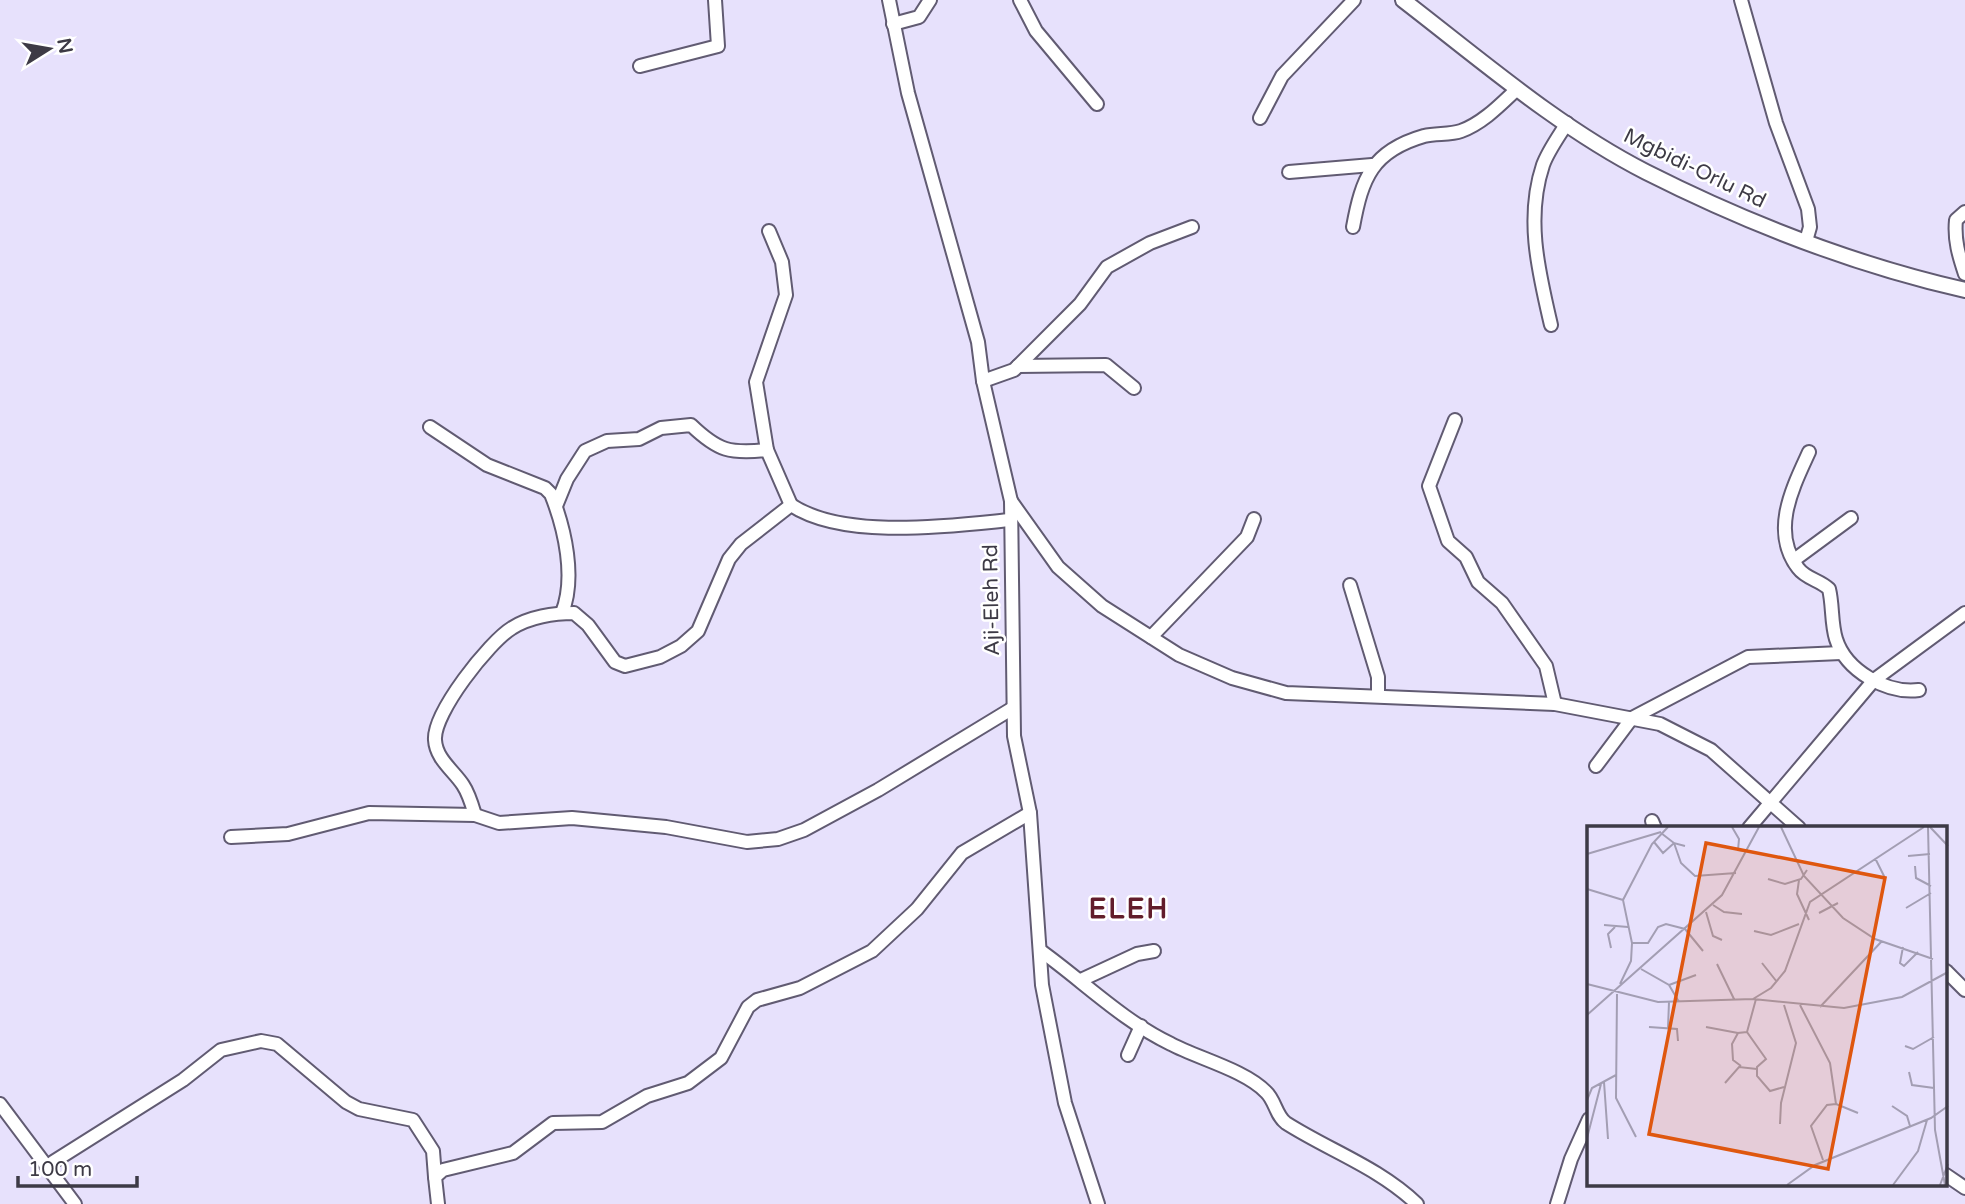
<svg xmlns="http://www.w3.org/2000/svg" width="1965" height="1204" font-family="'Varela Round',sans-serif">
  <rect width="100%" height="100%" fill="#e7e1fc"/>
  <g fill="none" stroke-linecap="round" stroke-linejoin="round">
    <defs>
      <g id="minor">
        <polyline points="889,0 908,93 978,342 983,381 1011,501 1014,736 1030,813 1042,985 1065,1103 1098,1204"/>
        <polyline points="1020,0 1036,31 1097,104"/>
        <polyline points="1741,0 1776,123 1808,209 1810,227 1806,241"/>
        <polyline points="893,24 919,17 930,0"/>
        <polyline points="640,66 718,46 715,0"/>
        <polyline points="1260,118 1282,76 1354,0"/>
        <polyline points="1289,172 1372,165"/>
        <path d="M1965,212L1956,220C1954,240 1959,256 1965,274"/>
        <path d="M1353,227C1362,178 1372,151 1424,136C1436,133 1450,135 1461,131C1483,123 1501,104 1517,89"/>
        <path d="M1551,325C1539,273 1525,219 1543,165C1548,151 1559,136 1567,123"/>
        <polyline points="1018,366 1106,365 1134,388"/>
        <polyline points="983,381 1014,370 1080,304 1107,267 1150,243 1192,227"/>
        <polyline points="1455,420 1429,486 1448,541 1466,557 1478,582 1502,603 1546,666 1555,704"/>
        <path d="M430,427L487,465L545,488L551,494C565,529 576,578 562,613"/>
        <polyline points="767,450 756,382 786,295 782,262 769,231"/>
        <path d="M1809,452C1793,487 1770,531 1798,568C1806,579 1820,580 1829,589C1833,605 1831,623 1836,639C1846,671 1887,694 1919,690"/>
        <polyline points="1011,501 1058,567 1102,606 1179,655 1232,678 1286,693 1555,704 1660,724 1711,750 1799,828"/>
        <path d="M556,506L567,479L585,451L607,441L639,439L661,428L691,425C718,451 730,454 767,450L791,505"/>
        <polyline points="1794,560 1851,518"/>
        <polyline points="1350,585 1378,677 1378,695"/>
        <polyline points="1151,637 1247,537 1254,519"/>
        <polyline points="1596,766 1632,718 1748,657 1841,653"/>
        <path d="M475,815C472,805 469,794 463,785C454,771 436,759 435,740C433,713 489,642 512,628C529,617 554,613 574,613L588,625L615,662L625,666L660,657L681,646L698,631L729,559L741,544L791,505C844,540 949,526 1010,520"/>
        <polyline points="1652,821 1655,828"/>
        <polyline points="1749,828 1874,680 1965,613"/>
        <polyline points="231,837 288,834 369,813 475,815 499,823 572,818 666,827 747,842 778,839 804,830 878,790 1013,708"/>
        <path d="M1041,951C1084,982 1123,1021 1171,1044C1197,1058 1245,1070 1266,1092C1275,1100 1276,1116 1286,1123C1330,1151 1378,1167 1417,1204"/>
        <polyline points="1946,971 1965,990"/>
        <polyline points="1081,980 1137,954 1154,951"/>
        <polyline points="1128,1055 1141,1026"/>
        <polyline points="0,1104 75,1204"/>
        <polyline points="53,1162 183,1080 221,1050 261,1041 277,1044 346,1102 359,1109 413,1120 433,1151 435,1177"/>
        <polyline points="1946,1175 1965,1188"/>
        <polyline points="438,1204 435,1177 443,1170 513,1153 553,1123 602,1122 647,1096 688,1083 721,1058 748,1007 757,1000 800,988 872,951 917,909 962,853 1030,813"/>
        <polyline points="1557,1204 1571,1159 1589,1119"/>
      </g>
      <path id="major" d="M1403,0C1481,60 1558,127 1646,172C1747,223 1855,265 1965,290"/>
    </defs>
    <!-- minor casing -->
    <use href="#minor" stroke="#615b72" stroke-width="16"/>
    <!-- major casing -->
    <use href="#major" stroke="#615b72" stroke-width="18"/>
    <!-- minor -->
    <use href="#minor" stroke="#fff" stroke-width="12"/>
    <!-- major -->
    <use href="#major" stroke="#fff" stroke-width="14"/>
  </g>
  <g text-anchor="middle" stroke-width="5" stroke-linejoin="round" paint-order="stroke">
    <!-- street labels -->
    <g font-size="21" fill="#3d3a45" stroke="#fff">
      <text transform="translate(1695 168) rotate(26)" y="7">Mgbidi-Orlu Rd</text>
      <text transform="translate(991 600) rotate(-91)" y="7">Aji-Eleh Rd</text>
    </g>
    <!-- district labels -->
    <g font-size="28" font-weight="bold" letter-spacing="2" fill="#621d2b" stroke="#fff">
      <text x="1129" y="918">ELEH</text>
    </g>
  </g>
  <!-- overview -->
  <g transform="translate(1587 826)">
    <rect width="360" height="360" fill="#e7e1fc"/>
    <path fill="none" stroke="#a39eb3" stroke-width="2" d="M145,1L152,13L151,24L161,25M194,1L217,50L256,92L288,113L346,133M341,1L348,304L358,359M343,1L361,20M74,7L87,17L94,37L108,50L149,47M67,16L76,27L87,17L98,20M0,28L74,6M321,30L343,28M288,32L298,52M328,40L329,52L344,60M181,53L198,58L214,53L220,44M212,54L210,68L222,94M0,63L36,74M126,79L137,86L155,88M319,82L344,67M119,86L126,110L135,114M232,87L251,77M17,99L41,101M167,105L184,109L212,98M45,117H61L71,101L79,98L98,103L116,125M316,121L313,137L317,140L331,126M24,122L21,108L28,101M175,137L190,156M130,138L147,173M54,143L82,159L92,176M0,158L71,176L166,173L257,182L315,171L361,146M33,158L44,135L45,117L36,74L65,18L81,1M82,159L109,149M30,168L29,272L49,311M166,173L184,162L198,145L223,76L337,1M169,173L160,206L179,233L170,241V250L183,265L197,261M213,179L243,237L249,278L271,287M233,181L295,115M0,189L135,69L172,1M62,201L90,203L91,215M119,201L151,207M81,202L82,176M318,220L326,223L347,211M154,240L146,234L145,218L151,207L160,206M322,246L325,259L347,262M17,256L21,313M138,257L152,241L170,243M0,274L5,262L29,249M305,280L320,290L323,300M193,298L194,277L209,217L197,179M0,312L14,258M236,334L224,300L240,279L249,278M200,359L228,339L344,292L361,280M306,359L331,325L340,294M353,359L361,338"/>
    <path fill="#df570f" fill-opacity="0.15" stroke="#df570f" stroke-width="3.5" d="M119,17L298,52L241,343L62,308Z"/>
    <rect width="360" height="360" fill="none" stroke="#3d3a45" stroke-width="3.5"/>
  </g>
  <!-- north arrow -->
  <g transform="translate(49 49) rotate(79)" stroke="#ffffff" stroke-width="5" paint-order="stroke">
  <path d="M0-5L12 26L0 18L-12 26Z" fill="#3d3a45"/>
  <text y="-10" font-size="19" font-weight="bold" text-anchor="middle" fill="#3d3a45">N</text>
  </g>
  <!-- scale -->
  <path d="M18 1176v10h119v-10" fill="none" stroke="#3d3a45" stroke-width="3.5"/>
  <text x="28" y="1176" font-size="21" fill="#3d3a45" stroke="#ffffff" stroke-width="5" paint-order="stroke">100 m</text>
</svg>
